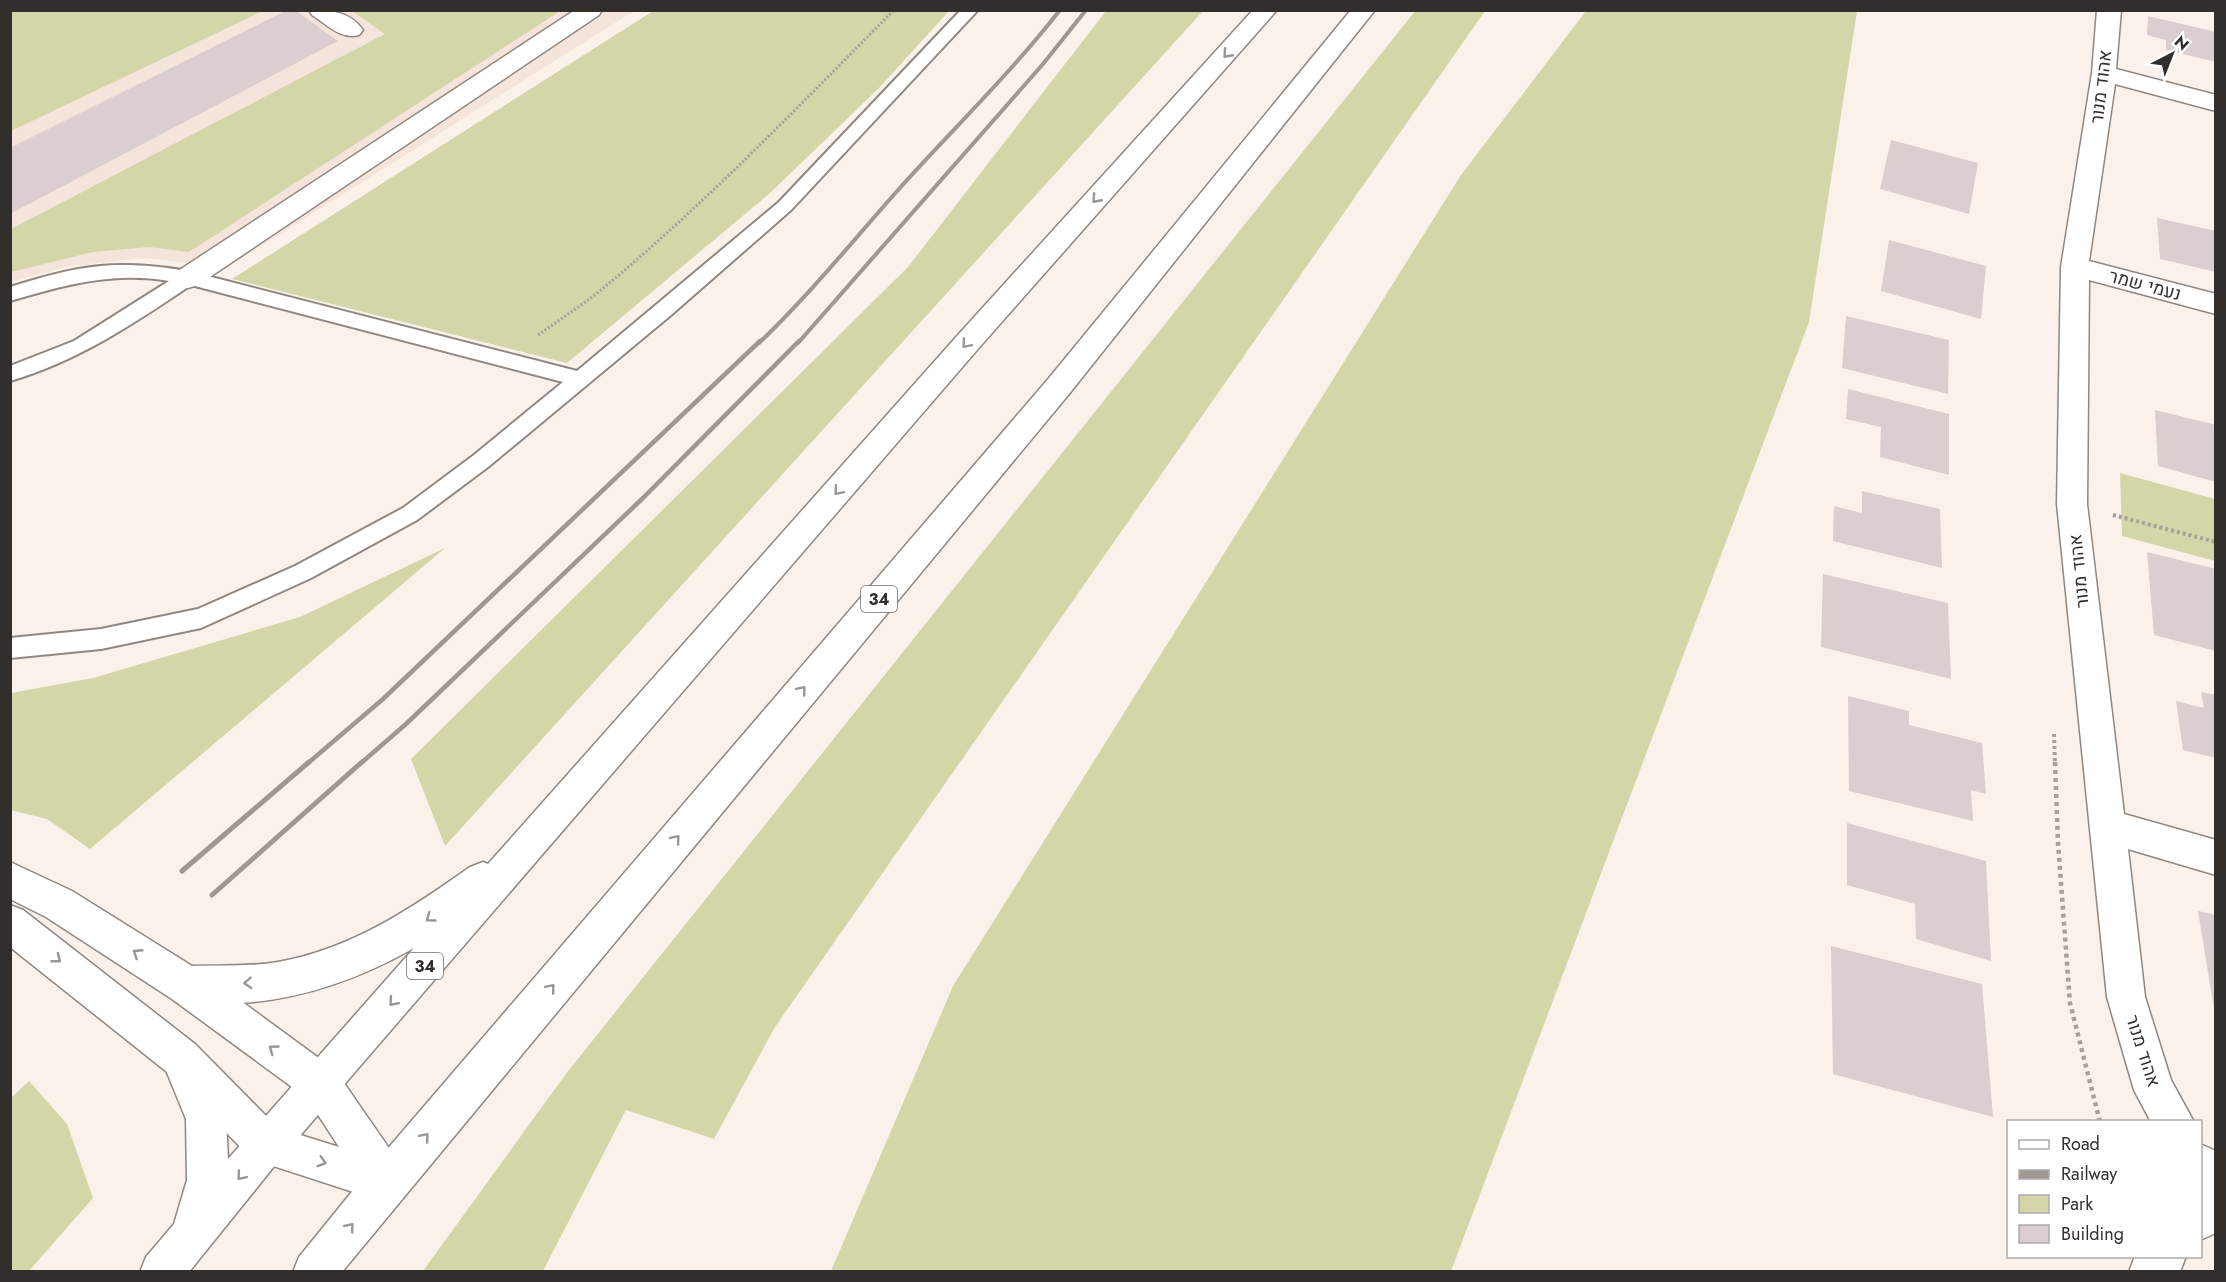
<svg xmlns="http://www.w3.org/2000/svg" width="2226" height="1282" font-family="Jost,Heebo,sans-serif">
  <rect width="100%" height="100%" fill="#fbf1eb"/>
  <!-- built -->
  <polygon fill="#f5e4db" points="11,11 634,11 226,268 146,258 70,266 11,282"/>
  <!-- green -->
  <g fill="#d4d6a8">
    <polygon points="11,10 263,10 263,11 11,131"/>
    <polygon points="1416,10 1485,11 775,1027 714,1139 626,1110 543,1271 423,1271 565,1075"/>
    <polygon points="352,11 560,11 189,252 149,247 93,252 11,272 11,229 385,34"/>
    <polygon points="653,11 949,11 880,87 769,194 567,363 232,279"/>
    <polygon points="1106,11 1203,11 445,846 411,759 908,267"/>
    <polygon points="1586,11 1857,11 1809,322 1451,1271 831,1271 953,986 1461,175"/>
    <polygon points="2120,473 2215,499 2215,561 2122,536"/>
    <polygon points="445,548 90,849 47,819 11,810 11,693 93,678 300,617"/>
    <polygon points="29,1081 67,1124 93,1198 29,1271 11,1271 11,1098"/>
  </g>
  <!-- building -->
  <g fill="#dacece">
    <polygon points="287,10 295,10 338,41 10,214 10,148"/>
    <polygon points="2148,16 2216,32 2216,62 2166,50 2166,40 2147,35"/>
    <polygon points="1891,140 1978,163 1969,214 1880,189"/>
    <polygon points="2157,218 2216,231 2216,272 2160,259"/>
    <polygon points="1889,240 1986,266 1981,319 1881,291"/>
    <polygon points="1846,316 1949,340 1948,394 1842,368"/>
    <polygon points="1848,389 1949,414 1949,475 1880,457 1881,427 1846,419"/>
    <polygon points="2155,410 2216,425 2216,482 2158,466"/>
    <polygon points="1862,491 1940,509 1942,568 1833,541 1834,506 1862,513"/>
    <polygon points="2147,552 2216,569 2216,651 2154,635"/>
    <polygon points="1823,574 1948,603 1951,679 1821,647"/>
    <polygon points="2201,692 2216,695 2216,758 2183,750 2176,701 2204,708"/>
    <polygon points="1848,696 1909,711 1909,725 1982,743 1986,794 1971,790 1973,821 1849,791"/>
    <polygon points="1847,823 1986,861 1991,961 1916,939 1915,904 1847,885"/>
    <polygon points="2198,911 2216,915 2216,1009 2214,1009"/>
    <polygon points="1831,946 1982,984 1993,1117 1833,1074"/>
  </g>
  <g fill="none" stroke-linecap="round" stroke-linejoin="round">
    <defs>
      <path id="service" d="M961,10H978L791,210L671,315L488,467L417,520L311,578L201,628L101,649L10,658V638L101,629L198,609L295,566L403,508L474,455L563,382L191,285C133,324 78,361 10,381V366L74,341L169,281C113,271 64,285 10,301V287C79,265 116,259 188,271L577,371L779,202Z"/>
      <g id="minor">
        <path d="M309,10C329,10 350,11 363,30L359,35C341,40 326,24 312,15Z"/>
        <polygon points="575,10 602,10 599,15 198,285 188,288 178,285 174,278 178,271"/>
        <polygon points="2097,10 2121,10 2116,69 2216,95 2216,111 2115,84 2089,261 2216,294 2216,314 2089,280 2087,504 2124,814 2216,840 2216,875 2128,849 2145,997 2171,1080 2194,1122 2151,1122 2134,1090 2107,997 2057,504 2061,267 2092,73"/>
        <polygon points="2200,1144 2216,1151 2216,1233 2200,1240"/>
        <polygon points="2135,1256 2186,1256 2180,1272 2129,1272"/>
      </g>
      <polygon id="secondary" points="10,862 72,891 200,971 335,1070 402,1167 408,1182 402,1197 387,1203 252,1159 167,1072 10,947 10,905 23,910 195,1044 278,1128 339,1147 307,1098 172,999 46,917 10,899"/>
      <g id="trunk">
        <path d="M1253,10H1277L977,350L280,1159L189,1272H140L146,1257L174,1224L187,1180L186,1119L161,1058L167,1044L181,1038L195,1044L226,1119L228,1159L414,948C354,982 291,1003 222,1004C204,1004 189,1005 172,999L167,985L172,971L186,966C216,965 248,967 278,962C351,949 411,909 470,867L483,862L488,864L957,336Z"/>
        <polygon points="1351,10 1375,10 1069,394 342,1272 293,1272 299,1257 372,1167 1049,378"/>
      </g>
    </defs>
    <!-- service casing -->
    <use href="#service" stroke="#908782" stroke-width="4"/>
    <!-- minor casing -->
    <use href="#minor" stroke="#908782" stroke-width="3"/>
    <!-- secondary casing -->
    <use href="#secondary" stroke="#908782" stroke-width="3"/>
    <!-- trunk casing -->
    <use href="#trunk" stroke="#908782" stroke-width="3"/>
    <!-- path-far2 -->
    <path stroke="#a7a09b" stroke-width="3" stroke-dasharray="2 2" stroke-linecap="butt" d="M538,335C559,320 581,306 601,290C705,204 799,106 894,10"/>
    <!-- path-far1 -->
    <g stroke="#a7a09b" stroke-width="4" stroke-dasharray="3 3" stroke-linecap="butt">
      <polyline points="2113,515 2216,542"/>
      <polyline points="2054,734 2055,764"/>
    </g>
    <!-- path -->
    <polyline stroke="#a7a09b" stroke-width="4.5" stroke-dasharray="4 4" stroke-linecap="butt" points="2055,762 2058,843 2070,1003 2100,1122"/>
    <!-- service -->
    <use href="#service" fill="#fff" fill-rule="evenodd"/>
    <!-- minor -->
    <use href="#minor" fill="#fff" fill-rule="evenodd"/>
    <!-- secondary -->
    <use href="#secondary" fill="#fff" fill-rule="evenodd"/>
    <!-- trunk -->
    <use href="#trunk" fill="#fff" fill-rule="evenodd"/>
    <!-- rail-far2 -->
    <g stroke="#9e9793" stroke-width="4">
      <path d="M759,343C809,295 852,242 898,190C952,130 1010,74 1060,10"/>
      <polyline points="798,343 1043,64 1086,10"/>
    </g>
    <!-- rail-far1 -->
    <g stroke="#9e9793" stroke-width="4.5">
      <polyline points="307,764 383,699 760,341"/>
      <polyline points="360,764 406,724 643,498 799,341"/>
    </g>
    <!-- rail -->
    <g stroke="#9e9793" stroke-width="5">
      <polyline points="182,871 309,762"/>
      <polyline points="212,895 362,762"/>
    </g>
  </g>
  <!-- one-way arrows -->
  <defs><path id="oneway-chevron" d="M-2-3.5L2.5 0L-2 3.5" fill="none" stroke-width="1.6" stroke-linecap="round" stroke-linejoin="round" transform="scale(1.5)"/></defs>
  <g stroke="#989696">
    <use href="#oneway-chevron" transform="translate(1227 54) rotate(132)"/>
    <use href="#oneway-chevron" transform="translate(1096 199) rotate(132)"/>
    <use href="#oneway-chevron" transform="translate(966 344) rotate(131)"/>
    <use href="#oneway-chevron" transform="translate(838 491) rotate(131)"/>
    <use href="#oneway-chevron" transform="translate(802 690) rotate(-50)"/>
    <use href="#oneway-chevron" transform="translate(676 839) rotate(-50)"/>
    <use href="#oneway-chevron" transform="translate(430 918) rotate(144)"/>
    <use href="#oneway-chevron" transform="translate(137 953) rotate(-147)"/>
    <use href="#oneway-chevron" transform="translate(57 959) rotate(38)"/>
    <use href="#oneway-chevron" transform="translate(248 983) rotate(177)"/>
    <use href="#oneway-chevron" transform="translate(551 988) rotate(-50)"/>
    <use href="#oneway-chevron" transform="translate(393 1002) rotate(131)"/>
    <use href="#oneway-chevron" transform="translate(273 1049) rotate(-144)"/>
    <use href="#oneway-chevron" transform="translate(425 1137) rotate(-50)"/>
    <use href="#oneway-chevron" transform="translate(322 1162) rotate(17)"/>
    <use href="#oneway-chevron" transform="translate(241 1176) rotate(130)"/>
    <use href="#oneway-chevron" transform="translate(350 1227) rotate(-51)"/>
  </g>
  <g text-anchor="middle" stroke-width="5" stroke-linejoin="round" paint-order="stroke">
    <!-- shield labels -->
    <g fill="#fff" stroke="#706d6b" stroke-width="1.5">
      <rect x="861" y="586" width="36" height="26" rx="4.5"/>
      <rect x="407" y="953" width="36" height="26" rx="4.5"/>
    </g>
    <g font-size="16" font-weight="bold" fill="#322e2c">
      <text x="879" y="605">34</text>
      <text x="425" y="972">34</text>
    </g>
    <!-- street labels -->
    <g font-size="18" fill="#322e2c" stroke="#fff">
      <text transform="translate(2101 87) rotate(-83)" y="6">אהוד מנור</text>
      <text transform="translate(2145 285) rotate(15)" y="6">נעמי שמר</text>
      <text transform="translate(2079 571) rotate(-96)" y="6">אהוד מנור</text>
      <text transform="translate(2143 1051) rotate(72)" y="6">אהוד מנור</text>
    </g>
  </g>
  <!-- border -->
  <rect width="2226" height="1282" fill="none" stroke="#322e2c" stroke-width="24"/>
  <!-- legend -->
  <rect x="2007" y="1120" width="195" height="138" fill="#ffffff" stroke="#adabab" stroke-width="1.5"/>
  <rect x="2019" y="1140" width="30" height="9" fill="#ffffff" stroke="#adabab" stroke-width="1.5"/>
  <text x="2061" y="1150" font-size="18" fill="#322e2c">Road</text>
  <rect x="2019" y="1170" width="30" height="9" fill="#9e9793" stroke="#adabab" stroke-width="1.5"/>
  <text x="2061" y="1180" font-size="18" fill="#322e2c">Railway</text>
  <rect x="2019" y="1195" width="30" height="18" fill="#d4d6a8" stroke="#adabab" stroke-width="1.5"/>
  <text x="2061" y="1210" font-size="18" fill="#322e2c">Park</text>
  <rect x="2019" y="1225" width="30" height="18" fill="#dacece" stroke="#adabab" stroke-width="1.5"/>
  <text x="2061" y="1240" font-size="18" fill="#322e2c">Building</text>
  <!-- north arrow -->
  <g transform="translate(2172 54) rotate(42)" stroke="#ffffff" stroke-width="4.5" paint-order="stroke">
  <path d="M0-4.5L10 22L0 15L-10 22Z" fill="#322e2c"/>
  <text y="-9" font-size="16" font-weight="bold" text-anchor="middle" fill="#322e2c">N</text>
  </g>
</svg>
